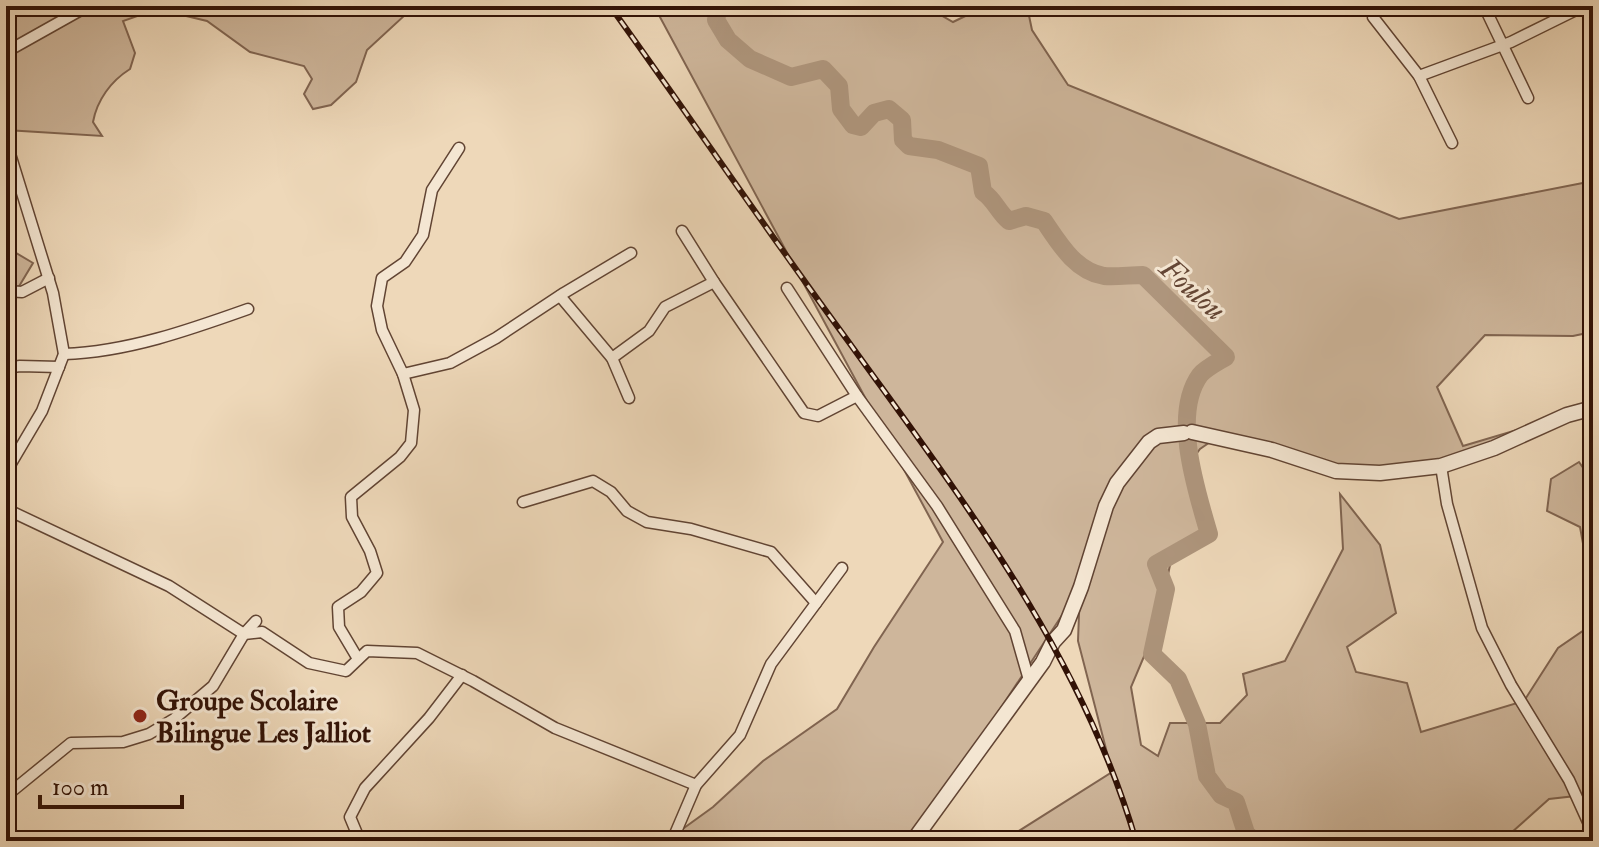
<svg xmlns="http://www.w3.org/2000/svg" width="1599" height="847" font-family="'IM FELL Double Pica',serif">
  <rect width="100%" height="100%" fill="#eed8b9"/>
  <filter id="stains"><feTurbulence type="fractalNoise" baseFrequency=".0025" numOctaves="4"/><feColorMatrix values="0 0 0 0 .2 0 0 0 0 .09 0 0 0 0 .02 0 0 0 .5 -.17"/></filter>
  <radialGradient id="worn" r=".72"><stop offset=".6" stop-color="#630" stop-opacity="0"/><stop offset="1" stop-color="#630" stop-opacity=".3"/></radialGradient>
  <!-- green -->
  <g fill="#ceb69b" stroke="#806450" stroke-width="2">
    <path d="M6,6H425L406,14L367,50L356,82L331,105L313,109L304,94L312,79L304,66L250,52L207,21L157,9L123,21L135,53L130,69C111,81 97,100 93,122L102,136L6,130Z"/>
    <polygon points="654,6 925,6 953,22 986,6 1027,6 1032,30 1068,85 1399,219 1593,181 1593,325 1587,333 1573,336 1485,335 1437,387 1463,446 1567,415 1441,466 1336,471 1216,438 1200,449 1189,464 1209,534 1170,565 1152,654 1145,654 1131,687 1141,745 1158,756 1170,723 1220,723 1247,695 1243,674 1285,661 1343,549 1340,494 1380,545 1396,613 1347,647 1356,672 1407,683 1421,732 1524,701 1558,648 1593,624 1593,794 1549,799 1502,841 1003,841 1112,772 1078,641 1080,588 913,841 666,841 713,807 763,761 837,709 874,647 943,542"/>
    <polygon points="6,247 33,263 6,308"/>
    <polygon points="1579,462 1593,482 1593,551 1584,549 1580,527 1547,511 1551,479"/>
  </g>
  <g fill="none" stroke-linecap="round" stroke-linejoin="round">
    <!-- river -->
    <path stroke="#ae957c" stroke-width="18" d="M719,6L716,20L728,40L750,59L791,77L823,69L839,86L841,109L853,125L861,127L874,113L889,109L902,120L903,140L909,146L938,150L979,166L983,192C995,200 998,212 1009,221L1026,216L1044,221C1059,243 1075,271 1104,276C1116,277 1131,275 1143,275L1226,357C1218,362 1206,368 1200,375C1171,415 1197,492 1209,534L1156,564L1166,589L1152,654L1178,679L1197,724L1207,776L1221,795L1236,802L1246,833L1254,841"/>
    <defs>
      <g id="minor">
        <polyline points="1484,6 1528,98"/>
        <polyline points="1373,17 1419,76 1452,143"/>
        <polyline points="6,52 88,6"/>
        <polyline points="1419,76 1511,42 1584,6"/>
        <polyline points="6,141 53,293 64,354 42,411 6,472"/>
        <polyline points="682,231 714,282 804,413 818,416 857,396"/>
        <polyline points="787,288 857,396 937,506 1015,631 1029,680"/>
        <polyline points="6,291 22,292 49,278"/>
        <polyline points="560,296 612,358 629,398"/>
        <path d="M64,354C127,352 189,330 248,309"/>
        <polyline points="612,358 649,331 665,307 714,282"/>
        <polyline points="6,368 20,366 59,367"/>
        <polyline points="403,374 450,363 496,338 564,293 631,253"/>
        <polyline points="1441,466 1447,504 1482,628 1511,685 1569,780 1593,833"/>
        <polyline points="523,502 593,481 611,492 627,511 647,522 691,529 771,552 816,603"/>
        <polyline points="6,509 169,586 244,634 262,632 309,663 346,671 367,651 417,653 473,681 555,728 696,785"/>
        <polyline points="358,659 339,627 338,607 361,592 377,573 370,551 352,517 351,497 400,457 411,443 414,410 403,374 382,330 377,306 382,278 405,262 423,235 432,190 459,148"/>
        <polyline points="6,796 71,743 123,742 149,734 174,719 213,686 244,634 256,621"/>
        <polyline points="360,841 350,817 365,788 429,718 462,675"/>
        <polyline points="672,841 696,785 740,735 771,664 842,568"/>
      </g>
      <g id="tertiary">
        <polyline points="1192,432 1272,450 1336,471 1380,473 1441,466 1494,448 1567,415 1593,408"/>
        <polyline points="913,841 1043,662 1053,642 1064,630 1081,587 1106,506 1117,483 1149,442 1158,436 1184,433"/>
      </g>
    </defs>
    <!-- minor casing -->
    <use href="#minor" stroke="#614433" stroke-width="13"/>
    <!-- tertiary casing -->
    <use href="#tertiary" stroke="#614433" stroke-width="17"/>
    <!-- minor -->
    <use href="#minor" stroke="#f4e6d2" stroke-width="10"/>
    <!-- tertiary -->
    <use href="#tertiary" stroke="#f4e6d2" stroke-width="14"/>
    <defs>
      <path id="rail" d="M610,6C690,117 767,231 848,341C961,498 1081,652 1136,841"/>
    </defs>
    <!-- rail casing -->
    <use href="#rail" stroke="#321206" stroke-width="6"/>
    <!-- rail -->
    <use href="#rail" stroke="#f4e6d2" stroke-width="3" stroke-dasharray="9" stroke-linecap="butt"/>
  </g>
  <!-- markers -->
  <circle fill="#8f2418" stroke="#f4e6d2" stroke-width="3" cx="140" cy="716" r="8"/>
  <g text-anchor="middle" stroke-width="6" stroke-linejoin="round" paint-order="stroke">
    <!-- poi labels -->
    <g font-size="28" font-weight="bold" fill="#321206" stroke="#f4e6d2" text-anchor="start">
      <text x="156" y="710">Groupe Scolaire<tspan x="156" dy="32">Bilingue Les Jalliot</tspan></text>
    </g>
    <!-- water labels -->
    <g font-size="30" font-style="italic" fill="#644635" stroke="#f4e6d2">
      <text transform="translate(1193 289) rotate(42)" y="10">Foulou</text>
    </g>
  </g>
  <!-- margin -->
  <rect width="1599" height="847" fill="none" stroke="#eed8b9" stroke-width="32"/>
  <rect x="8" y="8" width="1583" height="831" fill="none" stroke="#321206" stroke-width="4"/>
  <rect x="16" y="16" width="1567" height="815" fill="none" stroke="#321206" stroke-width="2"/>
  <!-- scale -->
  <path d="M40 795v12h142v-12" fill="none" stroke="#321206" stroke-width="4"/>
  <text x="52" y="795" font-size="24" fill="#321206" stroke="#f4e6d2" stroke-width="6" paint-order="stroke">100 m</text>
  <rect width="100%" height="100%" filter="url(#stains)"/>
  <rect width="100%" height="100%" fill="url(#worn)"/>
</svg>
